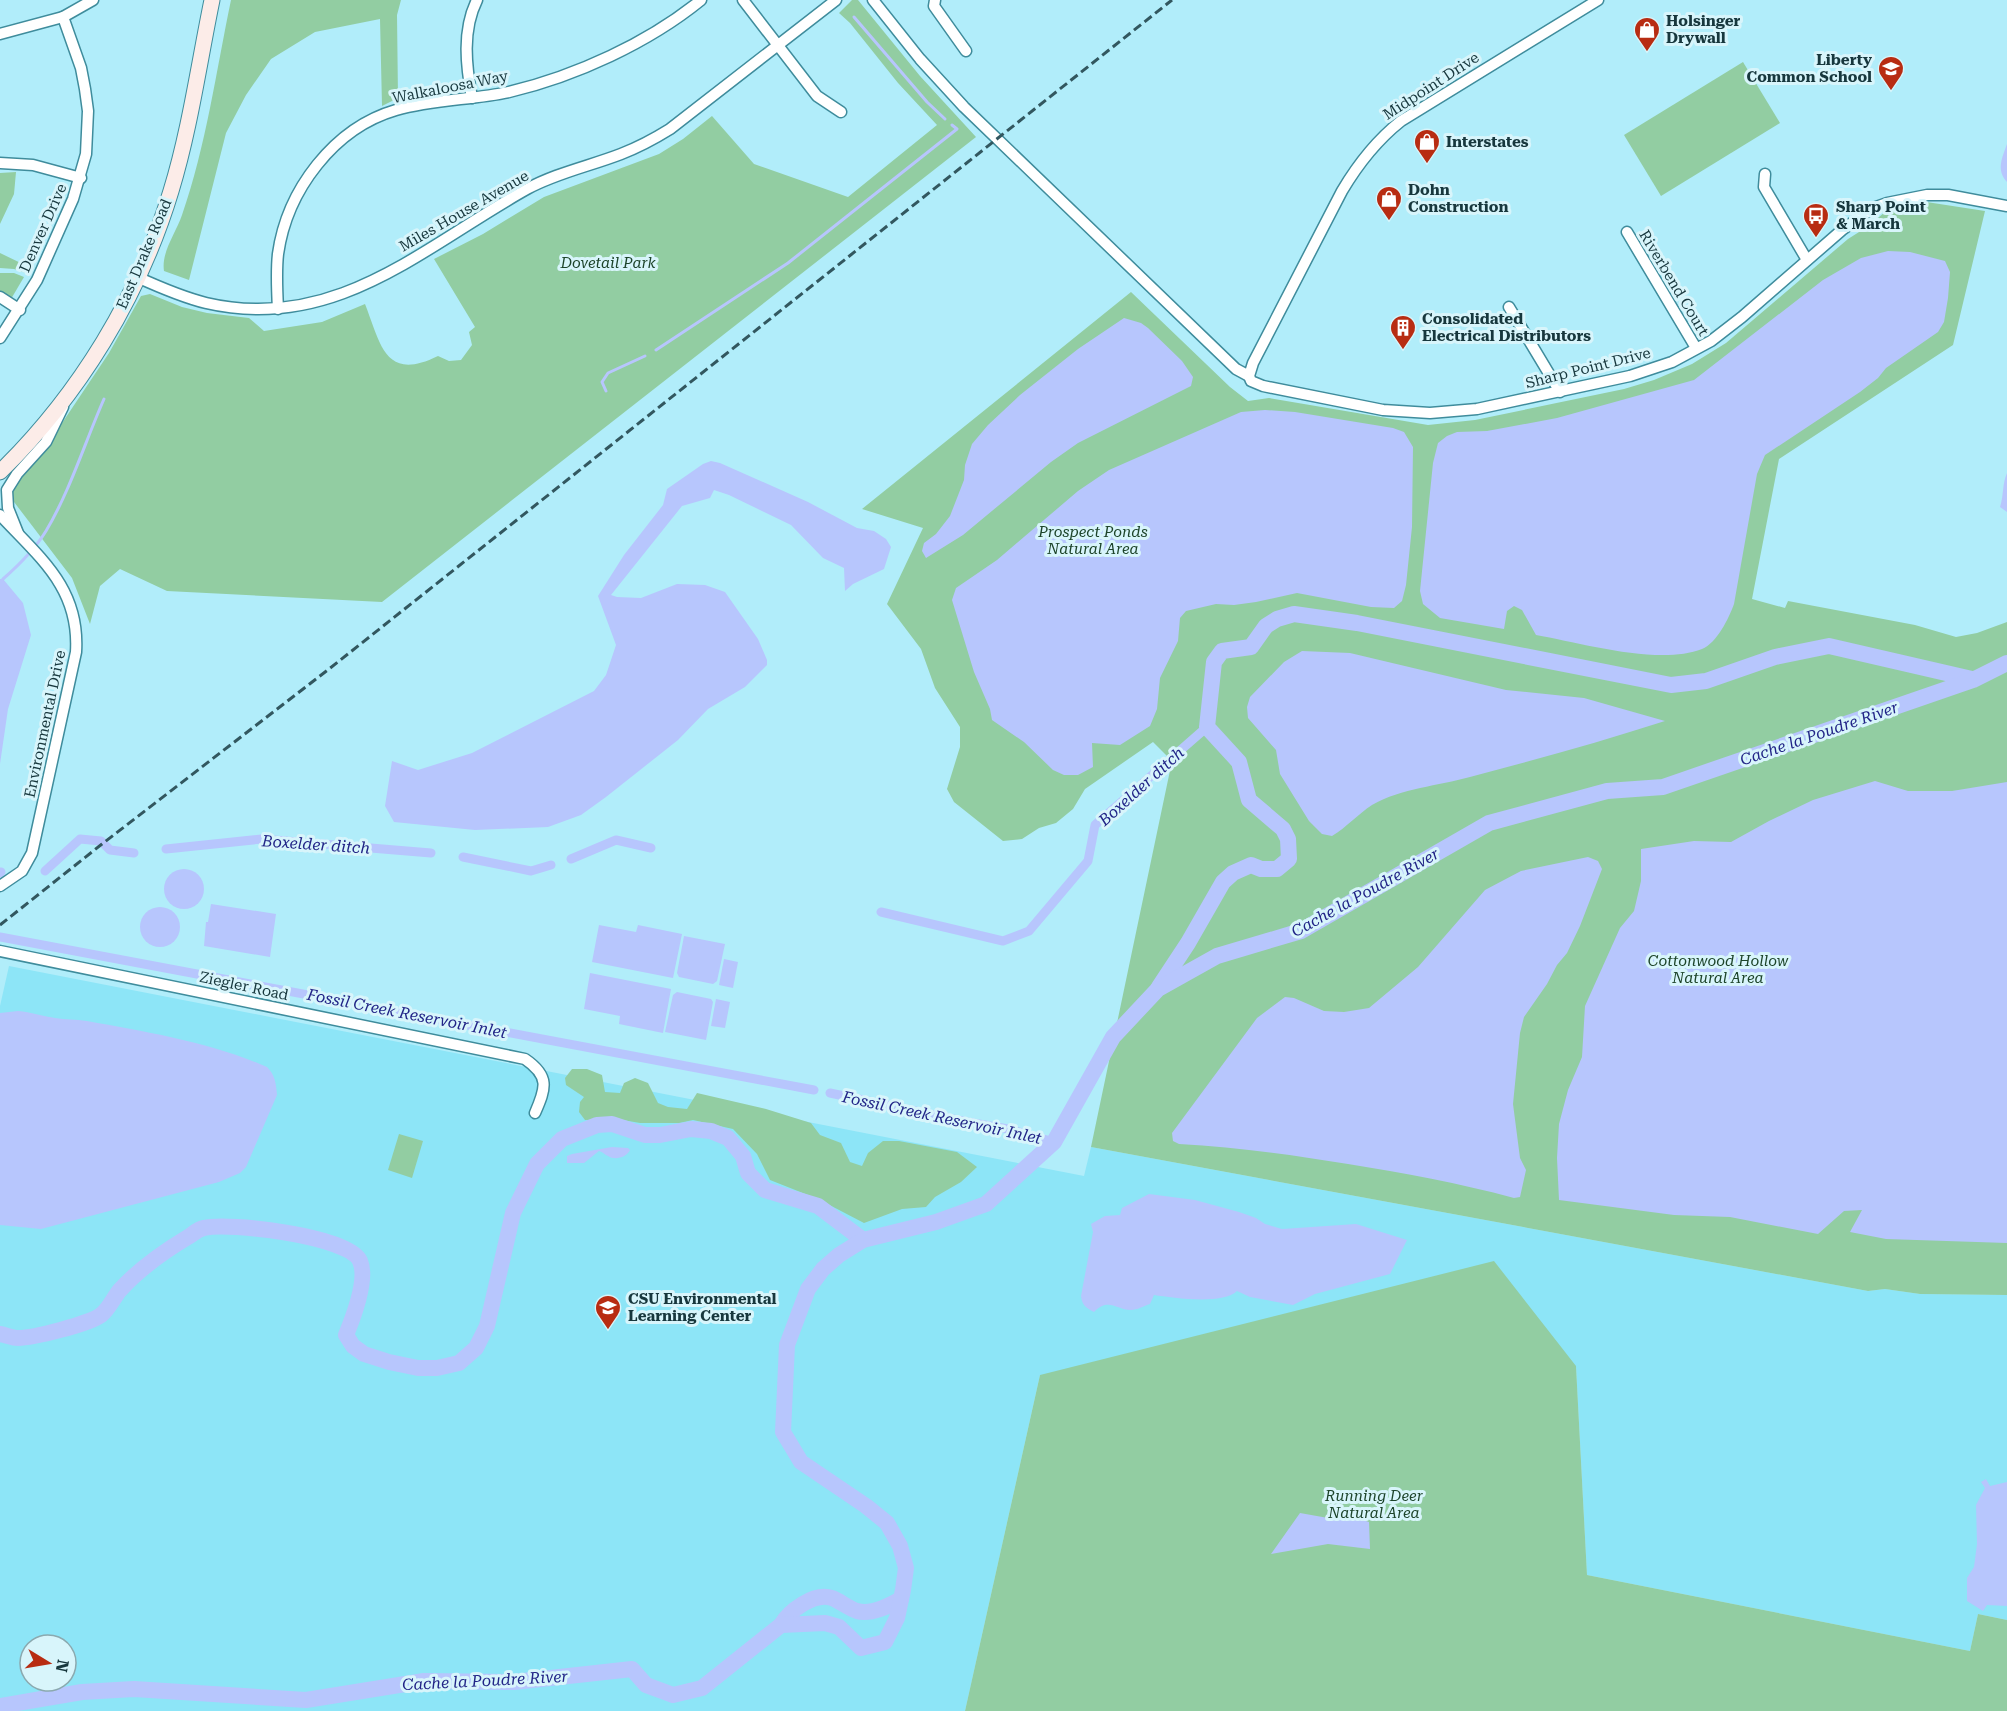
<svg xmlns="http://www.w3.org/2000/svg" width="2007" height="1711" font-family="'Roboto Serif',serif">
  <rect width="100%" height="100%" fill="#b1edfa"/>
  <!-- built -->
  <path fill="#8de5f7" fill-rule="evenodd" d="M9,966L1084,1176L1091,1147L1868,1291L1885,1289L1920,1294L2007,1295V1620L1978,1614L1970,1651L1587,1575L1576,1366L1040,1375L965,1711H0V1006ZM30,1645H66V1681H30Z"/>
  <!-- green -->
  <g fill="#92cda2">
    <path d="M231,0H401L397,15L398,98L382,106L380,19L315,32L271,59L246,95L226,133L189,280L164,271C161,252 176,233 182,215C206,146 216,72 231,0Z"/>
    <path d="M852,0H858L920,76L976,137L382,602L167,591L120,569L100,586L90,624L72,578L11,498L13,486L50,441L109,353L141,296L150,294L182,307L207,313L249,318L264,331L322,322L365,304C381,345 385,382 438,356L449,361L461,360L472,345L469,332L475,327L434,259L483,234L544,197L659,154L683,139L712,116L754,164L848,197L937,125L898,83L850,23L839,13Z"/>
    <polygon points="1743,62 1780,123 1661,196 1624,135"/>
    <polygon points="16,172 14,194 0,224 0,173"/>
    <polygon points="1920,201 1985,211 1953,345 1779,459 1752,599 1785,608 1788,601 1915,625 1956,637 1977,633 2007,622 2007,1295 1920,1294 1885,1289 1868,1291 1091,1147 1172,761 1153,742 1085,789 1073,809 1056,823 1039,828 1022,839 1003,841 954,802 947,789 960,747 960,727 935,688 921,649 887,604 923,528 862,509 1131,292 1230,387 1248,401 1269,398 1428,425 1475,420 1624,389 1654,380 1692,364 1726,343 1848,239 1867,227 1885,212"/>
    <polygon points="0,253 29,267 26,273 14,269 0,268"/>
    <polygon points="0,273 14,273 24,277 11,299 0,292"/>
    <polygon points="572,1069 587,1069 602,1075 605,1092 620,1093 624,1083 635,1078 648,1083 658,1103 668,1107 687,1109 697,1093 766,1109 811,1123 820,1135 841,1143 850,1162 862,1166 868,1153 883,1141 899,1141 957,1152 977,1167 961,1182 935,1197 926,1207 902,1209 864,1223 818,1199 770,1180 757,1154 733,1129 693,1120 679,1123 640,1123 617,1119 585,1120 579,1112 580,1102 584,1097 566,1085 565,1078"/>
    <polygon points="399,1134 423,1141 412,1178 388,1170"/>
    <polygon points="1494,1261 1576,1366 1587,1575 1970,1651 1978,1614 2007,1620 2007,1711 965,1711 1040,1375"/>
  </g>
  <!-- water -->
  <g fill="#b7c6fd">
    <path d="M2007,144V182C1996,170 2002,158 2007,144Z"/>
    <path d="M1888,251L1910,252L1945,261L1950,272L1948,298L1944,322L1938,332L1886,368L1878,378L1860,392L1765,455L1757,474L1734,604C1729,618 1717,643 1702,649C1659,666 1582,643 1536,635L1522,610L1514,606L1507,611L1504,629L1440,618L1423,604L1420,591L1433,463L1438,443L1447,436L1457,432L1487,431L1557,418L1694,380L1823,280L1861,258Z"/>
    <polygon points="1124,318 1141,323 1148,328 1182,361 1193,377 1191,386 1078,443 1051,462 963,535 926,558 922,551 924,543 936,534 950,516 964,480 965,465 972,444 988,425 1020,395 1078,349"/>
    <polygon points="1265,410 1295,412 1393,428 1404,432 1413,447 1412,527 1406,585 1402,601 1394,608 1371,607 1297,593 1256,602 1234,605 1216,604 1186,611 1180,618 1178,641 1160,678 1157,709 1150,726 1120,745 1092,743 1093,767 1078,775 1064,775 1053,770 1024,742 992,720 990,709 974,672 952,600 956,588 997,560 1078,491 1109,470 1241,412"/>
    <polygon points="711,461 720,463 808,502 857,528 874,531 886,539 891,547 884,569 853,584 845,591 844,568 823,558 791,525 729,495 714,490 710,498 682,506 611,595 617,597 641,598 677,584 705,585 725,592 758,639 767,660 767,665 745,687 708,709 678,740 606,797 581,815 548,827 475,830 394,822 385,806 392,761 418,770 472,753 594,691 606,675 616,645 598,596 624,555 663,505 667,489 703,464"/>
    <path d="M2007,473V512L2000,507C2004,495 2002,484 2007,473Z"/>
    <polygon points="0,579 3,579 23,603 31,635 8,709 0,764"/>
    <path d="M1302,651L1350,653L1506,690L1584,698L1665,721C1600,742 1535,760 1470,777C1438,786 1402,788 1372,805C1358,814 1347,827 1332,836L1322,834L1309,821L1280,774L1276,750L1248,718L1247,707L1250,697L1284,662Z"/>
    <polygon points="1875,781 1908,791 1952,791 2007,782 2007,1243 1886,1239 1850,1232 1862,1210 1844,1211 1818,1234 1730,1217 1674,1215 1559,1200 1557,1158 1559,1124 1568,1090 1582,1057 1585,1006 1620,928 1634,911 1641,881 1641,849 1694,841 1731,842 1769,821 1813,800"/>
    <path d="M1588,857L1598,861L1602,869L1580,926L1567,953L1557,965L1547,984L1524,1017L1520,1033L1513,1104L1520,1158L1526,1170L1520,1197L1514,1198C1459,1183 1404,1173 1348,1164C1292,1155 1236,1147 1179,1144L1173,1141L1172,1133L1257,1018L1285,997L1294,998L1324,1011L1344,1012L1369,1008L1418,967L1485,890L1521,871Z"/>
    <circle cx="184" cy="889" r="20"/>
    <polygon points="211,904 276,914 270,957 204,946 206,922 208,922"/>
    <circle cx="160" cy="927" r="20"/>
    <polygon points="599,925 636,932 638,925 682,934 673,978 592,962"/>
    <polygon points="684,936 725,944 717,981 713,984 679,977 677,973"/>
    <polygon points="724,959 738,962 733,988 719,985"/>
    <polygon points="590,973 671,989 663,1033 619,1024 620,1016 584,1009"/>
    <polygon points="677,992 711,999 713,1002 706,1040 665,1032 673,995"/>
    <polygon points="716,999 730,1002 725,1028 711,1026"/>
    <path d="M18,1011C31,1012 42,1016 55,1018C65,1020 76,1019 87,1021C147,1032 210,1042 267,1067C275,1075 276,1083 277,1095L246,1167L240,1173L219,1182L41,1229L0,1225V1013Z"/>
    <path d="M612,1147L628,1148L630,1150C627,1157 615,1161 608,1156C605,1155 603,1152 599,1151L584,1163H567V1156L572,1154Z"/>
    <path d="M1149,1194L1195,1200L1239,1212L1256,1218L1265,1224L1282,1229L1356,1224L1407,1240L1390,1274L1315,1294L1293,1305L1250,1297L1237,1291C1223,1305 1173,1298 1154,1295L1150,1304C1144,1306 1137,1310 1131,1310C1116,1310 1109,1297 1094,1312C1086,1308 1082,1305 1081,1296L1093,1232L1091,1224L1105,1216L1120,1215L1122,1208Z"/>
    <polygon points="1986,1479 1990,1486 2007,1482 2007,1606 1987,1605 1983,1611 1967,1601 1967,1578 1974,1567 1977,1544 1976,1505 1985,1488 1981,1482"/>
    <polygon points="1300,1513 1328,1518 1348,1515 1369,1522 1370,1549 1328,1544 1271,1554"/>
  </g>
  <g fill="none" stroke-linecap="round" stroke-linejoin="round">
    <!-- stream -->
    <g stroke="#b7c6fd" stroke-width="3">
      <polyline points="854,17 927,102 945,119"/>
      <polyline points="656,350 788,263 957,129 952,125"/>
      <polyline points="606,391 602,382 608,373 645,356"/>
      <path d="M3,579C19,565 35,549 46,531C70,491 85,442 104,399"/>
    </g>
    <!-- canal -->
    <g stroke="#b7c6fd" stroke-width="9">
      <polyline points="166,849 262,839 431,853"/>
      <polyline points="463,857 531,871 551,865"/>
      <polyline points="571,859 616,840 651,848"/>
      <polyline points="45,871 80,839 101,841 110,850 134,853"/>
      <polyline points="0,873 1,872"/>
      <polyline points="881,912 1003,941 1029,931 1088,861 1095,825 1207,727"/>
      <polyline points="0,937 814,1090"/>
      <polyline points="830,1093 967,1122 1008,1129 1054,1142"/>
    </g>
    <!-- river -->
    <g stroke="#b7c6fd" stroke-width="16">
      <polyline points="1159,987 1188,943 1223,882 1233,873 1251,865 1261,869 1277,869 1289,859 1288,839 1283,829 1249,800 1239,762 1207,727 1214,662 1222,651 1251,647 1266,626 1277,619 1294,614 1357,623 1671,685 1706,681 1775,657 1829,646 1972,679"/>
      <path d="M0,1334C6,1335 12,1338 18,1338C33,1338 89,1324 101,1315C109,1309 114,1297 120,1290C140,1268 163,1252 188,1237C193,1234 198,1229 204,1228C229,1222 349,1236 360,1261C368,1279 353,1318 346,1335L353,1346L364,1354L389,1362L418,1368H437L459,1363L476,1348L487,1326L513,1213L537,1164L562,1139L597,1125L612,1124L645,1135H660L691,1129L711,1131L728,1138L743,1156L748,1173L765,1190L818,1206L863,1240"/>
      <path d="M781,1625C789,1611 814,1592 832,1598C840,1601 848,1608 857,1611C871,1615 889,1606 901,1599"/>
      <polyline points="0,1706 82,1692 134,1689 306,1700 424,1681 514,1682 632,1669 646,1685 673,1695 702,1688 781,1625 825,1623 839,1627 861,1648 885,1642 897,1618 903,1590 906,1568 900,1546 887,1523 866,1506 801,1462 783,1432 787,1345 808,1289 823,1269 839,1255 863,1240 936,1222 986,1204 1054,1142 1113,1037 1158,989 1217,956 1301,931 1489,823 1607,791 1663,787 1973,680 2007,663"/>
    </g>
    <defs>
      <g id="minor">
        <polyline points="743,0 817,96 841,112"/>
        <polyline points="873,0 920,59 964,107 1236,369 1249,376"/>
        <polyline points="935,0 934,6 966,51"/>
        <path d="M1598,0L1401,121C1377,140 1358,164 1342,191L1253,363L1249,376L1251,381L1263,386L1383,410L1430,413L1477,409L1630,376L1672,362L1711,341L1742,317L1842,230L1873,208L1887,203L1927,195H1948L2007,206"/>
        <polyline points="0,34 63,17 93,0"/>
        <path d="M472,98C466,66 462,30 477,0"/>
        <polyline points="0,163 33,165 81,178"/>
        <polyline points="1765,174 1764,187 1807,260"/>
        <polyline points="1627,232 1696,348"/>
        <path d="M137,277C159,287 182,297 206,303C335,333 423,247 527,189C556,173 590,166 621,154C639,147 654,139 670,129L836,0"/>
        <polyline points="0,297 20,310"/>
        <polyline points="1509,307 1560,392"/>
        <path d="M278,309C277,290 276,272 278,254C287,190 334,128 396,110C433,99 472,100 509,92C576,76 648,43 701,0"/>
        <polyline points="0,338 37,280 73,199 86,154 88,111 85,89 81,68 63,17"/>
        <path d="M0,515C40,558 80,588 76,652L32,853L22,871L0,886"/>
        <polyline points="18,533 8,508 7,490 17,474 46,442 63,407"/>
        <path d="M0,951L525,1059C550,1076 546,1088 535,1113"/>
      </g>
      <path id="secondary" d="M0,472C79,395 139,297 171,191C190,129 199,63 212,0"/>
    </defs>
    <!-- minor casing -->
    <use href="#minor" stroke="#3f8c9c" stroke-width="13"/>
    <!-- secondary casing -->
    <use href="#secondary" stroke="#3f8c9c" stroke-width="17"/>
    <!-- minor -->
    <use href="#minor" stroke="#fff" stroke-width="10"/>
    <!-- secondary -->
    <use href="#secondary" stroke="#fcece8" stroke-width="15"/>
    <!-- rail -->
    <polyline stroke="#32575f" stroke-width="3" stroke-dasharray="9 4.5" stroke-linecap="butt" points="0,925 102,844 329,669 1172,0"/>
  </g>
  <!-- icons -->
  <defs>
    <symbol id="shop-pin" viewBox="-11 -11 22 30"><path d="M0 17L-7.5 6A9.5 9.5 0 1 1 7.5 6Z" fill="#b82c12" stroke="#d8f5fb"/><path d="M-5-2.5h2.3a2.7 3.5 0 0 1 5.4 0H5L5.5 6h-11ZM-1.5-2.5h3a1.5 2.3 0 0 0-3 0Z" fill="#fff"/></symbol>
    <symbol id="school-pin" viewBox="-11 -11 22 30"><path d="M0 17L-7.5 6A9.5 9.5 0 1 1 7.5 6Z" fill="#b82c12" stroke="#d8f5fb"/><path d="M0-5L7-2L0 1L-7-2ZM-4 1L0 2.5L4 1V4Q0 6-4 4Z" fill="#fff"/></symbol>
    <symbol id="bus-pin" viewBox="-11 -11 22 30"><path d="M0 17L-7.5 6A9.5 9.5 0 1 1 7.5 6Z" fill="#b82c12" stroke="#d8f5fb"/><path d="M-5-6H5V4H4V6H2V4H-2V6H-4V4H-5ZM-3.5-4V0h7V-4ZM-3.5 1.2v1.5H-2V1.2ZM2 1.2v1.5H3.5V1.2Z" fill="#fff"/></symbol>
    <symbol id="building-pin" viewBox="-11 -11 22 30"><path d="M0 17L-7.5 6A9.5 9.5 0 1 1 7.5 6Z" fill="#b82c12" stroke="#d8f5fb"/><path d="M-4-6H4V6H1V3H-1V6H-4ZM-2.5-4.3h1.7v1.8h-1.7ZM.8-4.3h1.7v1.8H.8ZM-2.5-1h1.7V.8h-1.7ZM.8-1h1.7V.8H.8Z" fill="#fff"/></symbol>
    <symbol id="university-pin" viewBox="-11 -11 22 30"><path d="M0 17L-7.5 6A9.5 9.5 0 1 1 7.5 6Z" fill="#b82c12" stroke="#d8f5fb"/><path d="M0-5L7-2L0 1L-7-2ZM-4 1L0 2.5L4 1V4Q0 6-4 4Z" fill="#fff"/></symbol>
  </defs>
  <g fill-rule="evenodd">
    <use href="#shop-pin" x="1632" y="15" width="30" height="40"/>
    <use href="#school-pin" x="1876" y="54" width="30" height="40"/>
    <use href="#shop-pin" x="1412" y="127" width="30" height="40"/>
    <use href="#shop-pin" x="1374" y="184" width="30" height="40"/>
    <use href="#bus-pin" x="1801" y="201" width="30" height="40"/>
    <use href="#building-pin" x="1388" y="313" width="30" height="40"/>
    <use href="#university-pin" x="593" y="1293" width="30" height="40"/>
  </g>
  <g text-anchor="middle" stroke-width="6" stroke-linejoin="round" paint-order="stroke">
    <!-- poi labels -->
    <g font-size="15" font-weight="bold" fill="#17373d" stroke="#d8f5fb" text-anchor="start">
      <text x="1666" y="26">Holsinger<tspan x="1666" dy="17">Drywall</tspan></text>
      <text x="1872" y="65" text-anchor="end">Liberty<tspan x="1872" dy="17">Common School</tspan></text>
      <text x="1446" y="147">Interstates</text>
      <text x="1408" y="195">Dohn<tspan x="1408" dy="17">Construction</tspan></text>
      <text x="1836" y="212">Sharp Point<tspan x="1836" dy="17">&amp; March</tspan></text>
      <text x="1422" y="324">Consolidated<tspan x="1422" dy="17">Electrical Distributors</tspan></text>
      <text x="628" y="1304">CSU Environmental<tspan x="628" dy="17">Learning Center</tspan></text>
    </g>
    <!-- street labels -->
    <g font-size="15" fill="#17373d" stroke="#d8f5fb">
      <text transform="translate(1431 86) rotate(-33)" y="5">Midpoint Drive</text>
      <text transform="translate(450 87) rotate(-11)" y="5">Walkaloosa Way</text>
      <text transform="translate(464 211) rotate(-30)" y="5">Miles House Avenue</text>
      <text transform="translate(43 228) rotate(-66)" y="5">Denver Drive</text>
      <text transform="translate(144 254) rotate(-67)" y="5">East Drake Road</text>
      <text transform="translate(1674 283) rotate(59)" y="5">Riverbend Court</text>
      <text transform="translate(1588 368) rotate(-14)" y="5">Sharp Point Drive</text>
      <text transform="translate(45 724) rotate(-78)" y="5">Environmental Drive</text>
      <text transform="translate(244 986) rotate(12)" y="5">Ziegler Road</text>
    </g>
    <!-- park labels -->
    <g font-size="15" font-style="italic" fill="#1d442a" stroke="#d8f5fb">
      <text x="608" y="268">Dovetail Park</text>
      <text x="1093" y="537">Prospect Ponds<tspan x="1093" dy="17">Natural Area</tspan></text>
      <text x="1718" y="966">Cottonwood Hollow<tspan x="1718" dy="17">Natural Area</tspan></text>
      <text x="1374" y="1501">Running Deer<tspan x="1374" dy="17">Natural Area</tspan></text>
    </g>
    <!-- water labels -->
    <g font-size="16" font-style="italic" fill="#212487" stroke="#d8f5fb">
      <text transform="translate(1819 733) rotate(-19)" y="6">Cache la Poudre River</text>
      <text transform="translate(1141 786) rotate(-42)" y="6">Boxelder ditch</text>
      <text transform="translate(316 844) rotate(4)" y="6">Boxelder ditch</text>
      <text transform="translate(1365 892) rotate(-29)" y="6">Cache la Poudre River</text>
      <text transform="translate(407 1013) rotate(11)" y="6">Fossil Creek Reservoir Inlet</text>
      <text transform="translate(942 1117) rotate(12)" y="6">Fossil Creek Reservoir Inlet</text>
      <text transform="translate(485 1680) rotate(-3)" y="6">Cache la Poudre River</text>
    </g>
  </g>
  <!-- north arrow -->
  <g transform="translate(48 1663) rotate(101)"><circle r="28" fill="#d8f5fb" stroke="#8ba9af" stroke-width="1.5"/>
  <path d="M0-4.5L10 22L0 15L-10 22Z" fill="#b82c12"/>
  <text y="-9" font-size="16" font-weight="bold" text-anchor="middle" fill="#17373d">N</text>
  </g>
</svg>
